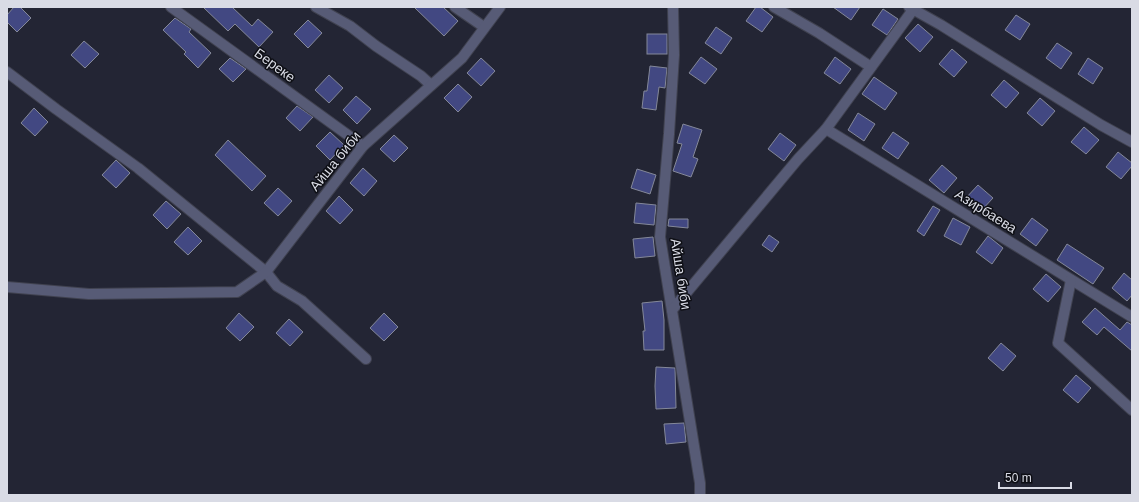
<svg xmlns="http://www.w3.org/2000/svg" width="1139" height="502" font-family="Helvetica,sans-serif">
  <rect width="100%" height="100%" fill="#232534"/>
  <!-- building -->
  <g fill="#424882" stroke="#848899">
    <polygon points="14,7 20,7 31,18 17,32 7,22 7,15"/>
    <polygon points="203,7 232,7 252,26 258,19 273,32 259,47 235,24 228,31"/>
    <polygon points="414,7 443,7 458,21 444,36"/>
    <polygon points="756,7 760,7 773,17 762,32 746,21"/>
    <polygon points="833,7 860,7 851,20"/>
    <polygon points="883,9 898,19 887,35 872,25"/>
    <polygon points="1016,15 1030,24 1020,40 1005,30"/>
    <polygon points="175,18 191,29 189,32 211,53 198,68 184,54 186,52 163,30"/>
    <polygon points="308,20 322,33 308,48 294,34"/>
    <polygon points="918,24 933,37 920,52 905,38"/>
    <polygon points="716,27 732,38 721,54 705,43"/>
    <rect x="647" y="34" width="20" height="20"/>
    <polygon points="84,41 99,54 85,68 71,55"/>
    <polygon points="1057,43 1072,53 1061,69 1046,58"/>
    <polygon points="952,49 967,62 954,77 939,64"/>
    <polygon points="701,57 717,69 705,84 689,73"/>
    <polygon points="835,57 851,69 840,84 824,73"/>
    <polygon points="230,58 246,69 233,82 219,69"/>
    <polygon points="481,58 495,71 481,86 467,73"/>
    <polygon points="1088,58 1103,68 1093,84 1078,74"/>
    <polygon points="650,66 667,68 665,88 659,87 656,110 642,108 644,91 647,91"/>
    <polygon points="329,75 343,88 329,103 315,90"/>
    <polygon points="874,77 897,93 885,110 862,94"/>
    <polygon points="1004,80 1019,93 1006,108 991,95"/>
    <polygon points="458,84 472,97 458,112 444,98"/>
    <polygon points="356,96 371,109 357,124 343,110"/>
    <polygon points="1040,98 1055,111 1042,126 1027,113"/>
    <polygon points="297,106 313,117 300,131 286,118"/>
    <polygon points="34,108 48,122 35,136 21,123"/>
    <polygon points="858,113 875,124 864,141 848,130"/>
    <polygon points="683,124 702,130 693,157 698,159 691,177 673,171 682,144 677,143"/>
    <polygon points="1084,127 1099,140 1086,154 1071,142"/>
    <polygon points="330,132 344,145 330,160 316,146"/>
    <polygon points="893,132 909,143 898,159 882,148"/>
    <polygon points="780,133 796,145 784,161 768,149"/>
    <polygon points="394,135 408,148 394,162 380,149"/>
    <polygon points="228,140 266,176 252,191 215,155"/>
    <polygon points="1118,152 1132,163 1132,166 1121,179 1106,167"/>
    <polygon points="116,160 130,173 116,188 102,175"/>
    <polygon points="942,165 957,178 944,193 929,180"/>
    <polygon points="363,168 377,181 364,196 350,183"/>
    <polygon points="637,169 656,175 650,194 631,188"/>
    <polygon points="978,185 993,198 980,212 965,199"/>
    <polygon points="278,188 292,201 278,216 264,203"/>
    <polygon points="339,196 353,210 340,224 326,211"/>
    <polygon points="166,201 181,214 167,229 153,215"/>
    <polygon points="636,203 656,205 654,225 634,223"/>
    <polygon points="933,206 940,210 924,236 917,231"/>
    <polygon points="953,218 970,227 961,245 944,236"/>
    <polygon points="1032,218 1048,230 1036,246 1020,234"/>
    <polygon points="669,219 688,219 688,228 668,226"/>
    <polygon points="188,227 202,241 188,255 174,242"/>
    <polygon points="769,235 779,242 772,252 762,245"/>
    <polygon points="988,236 1003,248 992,264 976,252"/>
    <polygon points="653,237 655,256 635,258 633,239"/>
    <polygon points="1067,244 1104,268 1093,284 1057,260"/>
    <polygon points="1124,273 1132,280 1132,295 1127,301 1112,288"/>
    <polygon points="1046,274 1061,287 1048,302 1033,289"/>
    <polygon points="662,301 664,320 664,350 644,350 643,331 645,331 642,303"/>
    <polygon points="1095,308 1120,330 1127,322 1132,325 1132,351 1104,327 1097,335 1082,322"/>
    <polygon points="239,313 254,327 240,341 226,328"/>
    <polygon points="384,313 398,327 384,341 370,328"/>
    <polygon points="289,319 303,332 290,346 276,333"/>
    <polygon points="1001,343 1016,356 1003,371 988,358"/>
    <polygon points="656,367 675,368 676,408 656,409 655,386"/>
    <polygon points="1076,375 1091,388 1078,403 1063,390"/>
    <polygon points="684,423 686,442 666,444 664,424"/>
  </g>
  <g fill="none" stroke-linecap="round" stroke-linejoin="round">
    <defs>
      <g id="street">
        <polyline points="171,7 363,146"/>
        <polyline points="316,7 350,26 376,46 421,76 431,85"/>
        <polyline points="455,7 484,27"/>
        <polyline points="673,7 674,55 669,134 660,237 700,483 700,495"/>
        <polyline points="774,7 819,33 871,67"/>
        <polyline points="909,7 941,25 1101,125 1132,142"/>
        <polyline points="7,72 56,109 138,168 266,272 277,286 302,301 366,359"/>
        <polyline points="826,129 1132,317"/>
        <polyline points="1071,280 1058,343 1132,410"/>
        <polyline points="7,287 89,294 237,292 266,272 363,146 462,58 500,7"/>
        <polyline points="672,310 798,159 826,129 915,7"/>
      </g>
    </defs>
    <!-- street casing -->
    <use href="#street" stroke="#404250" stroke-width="12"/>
    <!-- street -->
    <use href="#street" stroke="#575b76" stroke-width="10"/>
  </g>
  <g text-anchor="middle" stroke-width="3" stroke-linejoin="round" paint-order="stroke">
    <!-- street labels -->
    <g font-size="14" fill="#d9dbe5" stroke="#0e0f15">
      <text transform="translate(275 65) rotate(36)" y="5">Береке</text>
      <text transform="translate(335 161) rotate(-51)" y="5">Айша биби</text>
      <text transform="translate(986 211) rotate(32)" y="5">Азирбаева</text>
      <text transform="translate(681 274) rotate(81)" y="5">Айша биби</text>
    </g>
  </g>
  <!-- border -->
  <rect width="1139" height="502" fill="none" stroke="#d9dbe5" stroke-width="16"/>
  <!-- scale -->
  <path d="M999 482v6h72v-6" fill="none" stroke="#d9dbe5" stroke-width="2"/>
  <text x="1005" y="482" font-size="12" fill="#d9dbe5" stroke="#0e0f15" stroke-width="3" paint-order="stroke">50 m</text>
</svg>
